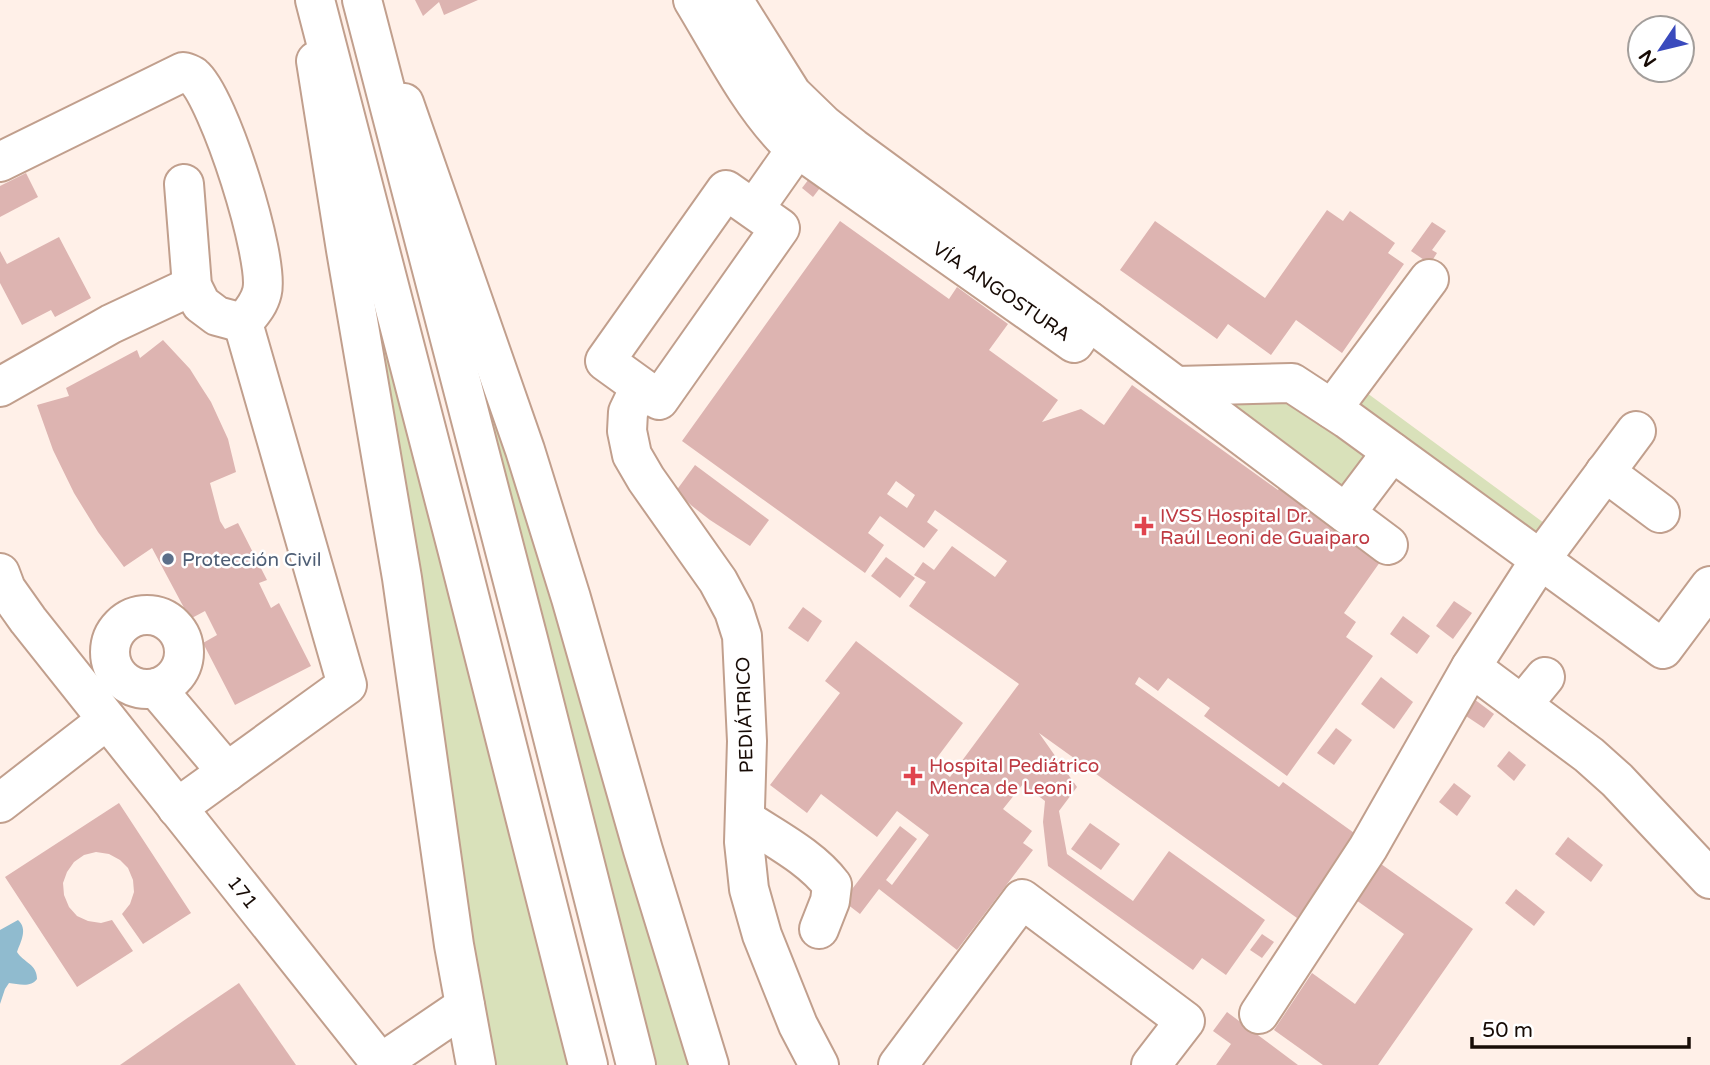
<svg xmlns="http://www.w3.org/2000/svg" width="1710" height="1065" font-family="'Varela Round',sans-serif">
  <rect width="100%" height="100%" fill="#fff0e8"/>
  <!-- green -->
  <g fill="#d9e1ba">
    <polygon points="315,0 588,1065 476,1065"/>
    <polygon points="367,0 709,1065 636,1065"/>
    <polygon points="1352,382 1559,534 1540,560 1392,452 1346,513 1177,386 1332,409"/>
  </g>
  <!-- water -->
  <path fill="#90bbcf" d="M18,920C28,929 21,941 17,952C24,963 37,964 37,979C31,988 18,984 9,983L5,989L0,1004V930Z"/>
  <!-- building -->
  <g fill="#ddb4b1" fill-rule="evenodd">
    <polygon points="415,0 478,0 444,15 439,2 423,16"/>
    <polygon points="26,173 38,197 0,217 0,186"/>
    <polygon points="812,175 823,184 813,197 802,188"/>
    <polygon points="1327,210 1343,221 1350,211 1395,243 1388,253 1404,264 1342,353 1296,320 1271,355 1228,324 1217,339 1120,270 1155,221 1265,298"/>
    <path d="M840,221L949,299L957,287L1008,324L989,350L1058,400L1042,422L1081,409L1104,425L1132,385L1278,490L1284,482L1385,555L1344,613L1356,622L1346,637L1373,656L1287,776L1204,716L1210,708L1168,678L1158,691L1139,677L1135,684L1279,787L1283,782L1357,835L1297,918L1039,733L1077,787L1059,811L1067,854L1133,901L1169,851L1265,920L1226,975L1202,958L1193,970L1048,866L1043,822L1045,801L1023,784L1003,809L1032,831L1023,843L1033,850L957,950L879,889L860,914L843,901L900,826L917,839L886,880L892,885L929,835L897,811L877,837L821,794L807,813L770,785L840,693L825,681L856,641L963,723L933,763L950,777L1019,684L909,606L926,582L914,575L923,562L934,570L952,546L995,577L1007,561L935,510L927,522L938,530L924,548L880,516L868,533L884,545L865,573L682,441ZM896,481L915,495L907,508L887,494Z"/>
    <polygon points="1432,222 1446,231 1432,250 1437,253 1430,264 1411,251"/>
    <polygon points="59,237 91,298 55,317 51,310 22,325 0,283 0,251 7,264"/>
    <polygon points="163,340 190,369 200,385 211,402 228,439 236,472 210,483 220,521 225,529 238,523 267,580 259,583 271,608 279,603 311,666 235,705 203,643 217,635 205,611 190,619 152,548 124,567 98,532 74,493 53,450 37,405 69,396 66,388 137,350 140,358"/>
    <polygon points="695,465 769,520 750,546 710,520 692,506 676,491"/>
    <polygon points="886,557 915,578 900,598 871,576"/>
    <polygon points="1454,601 1472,613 1453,639 1436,626"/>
    <polygon points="803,607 822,621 808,642 788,628"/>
    <polygon points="1403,616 1430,636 1417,654 1390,634"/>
    <polygon points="1381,677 1413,702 1394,729 1361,704"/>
    <polygon points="1474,699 1494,714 1484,728 1463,714"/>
    <polygon points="1336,728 1352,740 1334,765 1317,753"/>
    <polygon points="1509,751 1526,765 1514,781 1497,766"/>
    <polygon points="1454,783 1471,796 1457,816 1439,802"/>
    <polygon points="119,803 191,913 143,944 122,914 130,904 134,892 133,880 128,868 120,860 109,854 96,852 84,855 74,862 67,872 63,883 64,895 69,907 77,916 88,921 101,923 112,920 133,951 77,987 5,877"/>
    <polygon points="1090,823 1120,844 1101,870 1071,849"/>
    <polygon points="1568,837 1603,865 1591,882 1555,854"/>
    <polygon points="1381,864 1473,929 1378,1065 1323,1065 1274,1030 1312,973 1355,1004 1404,934 1356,900"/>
    <polygon points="1516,889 1545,912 1534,926 1505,903"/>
    <polygon points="1262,934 1274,942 1262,958 1250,950"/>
    <polygon points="239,983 296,1065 120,1065 186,1019"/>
    <polygon points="1227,1012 1298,1065 1216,1065 1231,1044 1213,1031"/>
  </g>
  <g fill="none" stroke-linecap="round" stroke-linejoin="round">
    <defs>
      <g id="minor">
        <path d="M693,0C721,46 749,102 786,140L1074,343L1089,321"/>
        <polyline points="733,0 792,94 824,125 853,148 1089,321 1388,545"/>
        <path d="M0,162L183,72C185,72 192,75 193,76C219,97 270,259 262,292C259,305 251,313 243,323"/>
        <polyline points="184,184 192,286 201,304 217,316 243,323"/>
        <polygon points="726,190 780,228 659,400 605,361"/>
        <polyline points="754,209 811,128"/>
        <polyline points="1177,386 1292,383 1347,419 1663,649 1710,586"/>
        <polyline points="0,387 111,324 192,286"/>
        <polyline points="640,387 628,412 627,431 632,455 646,479 718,581 734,611 742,636 747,741 744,842 749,889 762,935 798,1025 819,1065"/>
        <polyline points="1332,409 1429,279"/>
        <polyline points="1605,472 1660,513"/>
        <polyline points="1346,513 1392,452"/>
        <polyline points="0,573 6,589 28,620 382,1065"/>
        <circle cx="147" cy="652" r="37"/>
        <polyline points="1471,667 1589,755 1617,780 1710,879"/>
        <polyline points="156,688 227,772"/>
        <polyline points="1522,705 1545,677"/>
        <polyline points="0,803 107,720"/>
        <polyline points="177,808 347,685 243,323"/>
        <path d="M745,819C775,839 811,857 832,885L830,901L819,929"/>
        <polyline points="1259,1014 1368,848 1471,667 1540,560 1636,431"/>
        <polyline points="381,1063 465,1006"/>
        <polyline points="898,1065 1022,899 1185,1021 1151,1065"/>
      </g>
      <g id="major">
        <polyline points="316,61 346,250 402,578 454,945 476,1065"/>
        <polyline points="404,103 525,450 571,598 643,850 709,1065"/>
      </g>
      <g id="highway">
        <polyline points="315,0 458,552 588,1065"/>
        <polyline points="362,0 528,639 636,1065"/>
      </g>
    </defs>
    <!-- minor casing -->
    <use href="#minor" stroke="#c19f8d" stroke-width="42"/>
    <!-- major casing -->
    <use href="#major" stroke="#c19f8d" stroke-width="42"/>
    <!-- highway casing -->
    <use href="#highway" stroke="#c19f8d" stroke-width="42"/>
    <!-- minor -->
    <use href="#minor" stroke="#fff" stroke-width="38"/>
    <!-- major -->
    <use href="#major" stroke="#fff" stroke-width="38"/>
    <!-- highway -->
    <use href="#highway" stroke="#fff" stroke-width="38"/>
  </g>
  <!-- markers -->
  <g fill="#e0444e" stroke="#fff" stroke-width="2.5">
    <path d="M1140.5 515.5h7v7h7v7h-7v7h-7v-7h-7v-7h7z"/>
    <path d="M909.5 765.5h7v7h7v7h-7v7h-7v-7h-7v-7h7z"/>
  </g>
  <circle fill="#5c6f8a" stroke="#fff" stroke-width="2.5" cx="168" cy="559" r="7"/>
  <g text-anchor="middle" stroke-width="5" stroke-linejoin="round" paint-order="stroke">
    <!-- street labels -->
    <g font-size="19" fill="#180c06" stroke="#fff">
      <text transform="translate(1002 291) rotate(34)" y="7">VÍA ANGOSTURA</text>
      <text transform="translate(744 715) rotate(-92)" y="7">PEDIÁTRICO</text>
      <text transform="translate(243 892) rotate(52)" y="7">171</text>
    </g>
    <!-- health labels -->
    <g font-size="19" fill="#be3a42" stroke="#fff" text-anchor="start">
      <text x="1160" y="522">IVSS Hospital Dr.<tspan x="1160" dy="22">Raúl Leoni de Guaiparo</tspan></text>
      <text x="929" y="772">Hospital Pediátrico<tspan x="929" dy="22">Menca de Leoni</tspan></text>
    </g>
    <!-- service labels -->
    <g font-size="19" fill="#4e5e75" stroke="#fff" text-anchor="start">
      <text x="182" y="566">Protección Civil</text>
    </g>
  </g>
  <!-- north arrow -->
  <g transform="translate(1661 49) rotate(235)"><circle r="33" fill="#ffffff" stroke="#a39e9b" stroke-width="2"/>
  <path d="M0-5L12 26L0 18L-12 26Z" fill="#3a4abd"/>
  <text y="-10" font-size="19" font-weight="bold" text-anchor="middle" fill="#180c06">N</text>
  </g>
  <!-- scale -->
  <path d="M1472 1037v10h217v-10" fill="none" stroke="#180c06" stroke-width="3.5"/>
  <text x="1482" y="1037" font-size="21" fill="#180c06" stroke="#ffffff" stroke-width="5" paint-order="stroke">50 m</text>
</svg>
